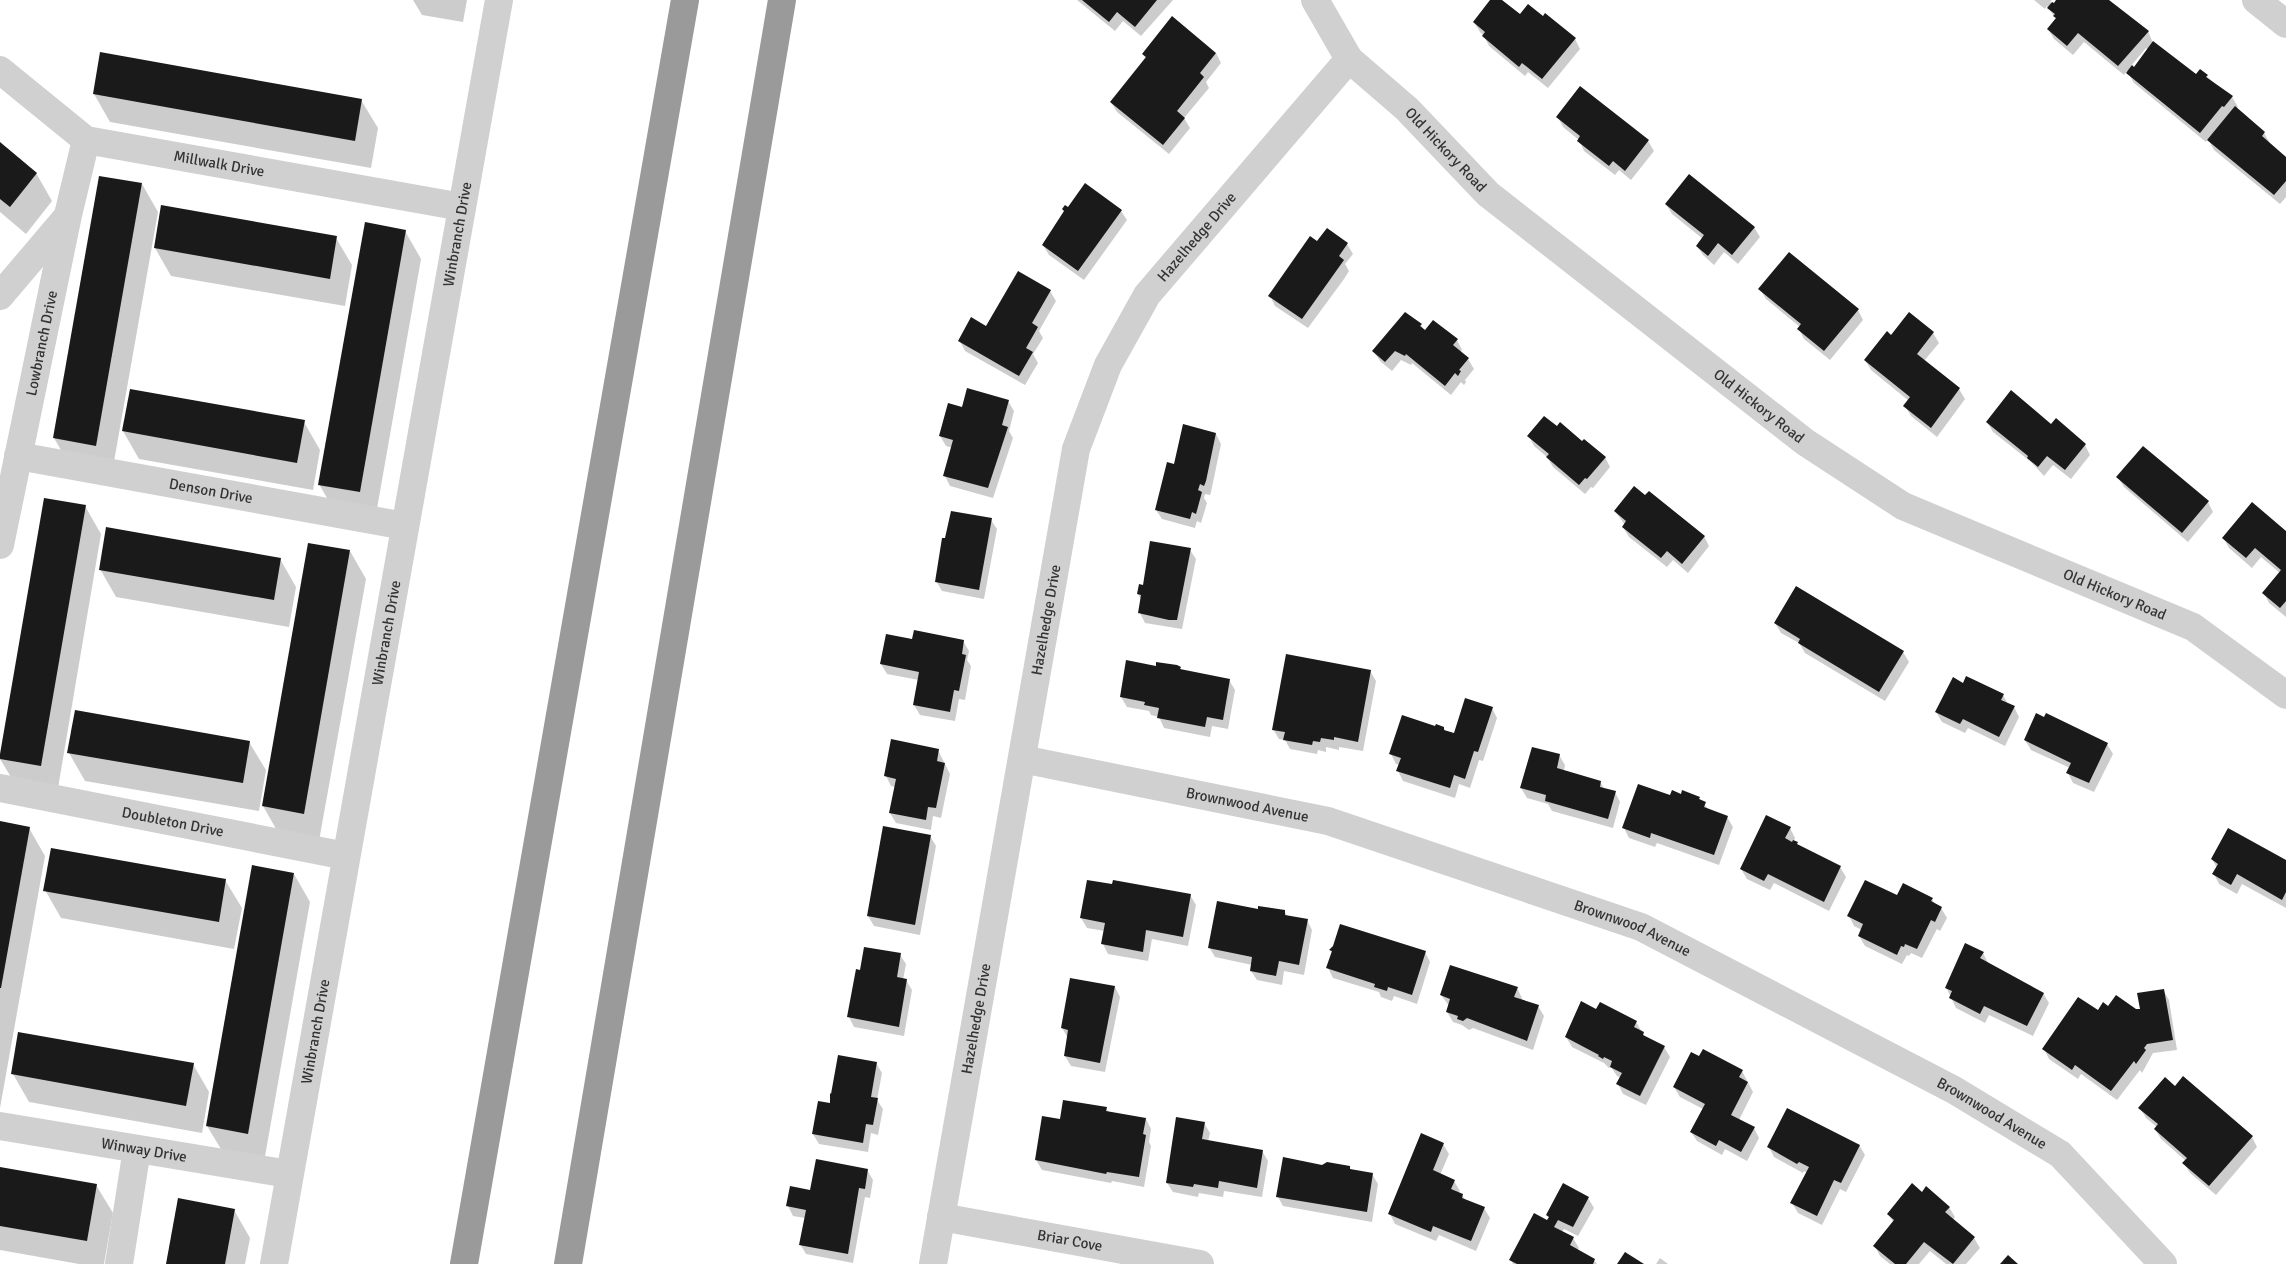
<svg xmlns="http://www.w3.org/2000/svg" width="2286" height="1264" font-family="Signika,sans-serif">
  <rect width="100%" height="100%" fill="#fff"/>
  <!-- shadow -->
  <g fill="#0003" fill-rule="evenodd">
    <polygon points="413,0 467,0 463,22 422,15"/>
    <polygon points="1077,0 1173,0 1141,36 1123,21 1115,31"/>
    <polygon points="1492,0 1500,0 1520,16 1575,39 1580,49 1548,88 1528,72 1525,76 1489,46 1484,36 1480,32 1474,22"/>
    <path d="M2034,0H2052L2050,2L2054,5L2058,0H2108L2148,31L2153,43L2197,76L2201,71L2225,93L2232,97L2238,107L2236,109L2264,133L2270,143L2269,144L2286,158V197L2280,204L2214,150L2208,139L2206,142L2134,83L2127,71L2124,75L2084,42L2073,55L2054,39L2048,29L2056,19L2047,6L2045,9ZM2146,48L2148,50L2134,68L2131,66Z"/>
    <polygon points="1216,53 1221,63 1206,82 1209,88 1184,118 1190,128 1169,154 1117,112 1111,102 1146,59 1143,54"/>
    <polygon points="94,94 361,100 378,128 371,168 110,122"/>
    <polygon points="1558,117 1648,141 1654,151 1631,180 1619,170 1615,175 1584,151 1579,140 1563,127"/>
    <polygon points="0,144 36,173 52,201 26,234 0,212"/>
    <polygon points="142,184 158,212 112,473 70,466 54,438"/>
    <polygon points="1666,204 1754,227 1760,237 1738,264 1724,252 1714,265 1703,255 1697,246 1703,239 1672,214"/>
    <polygon points="1068,209 1121,211 1127,220 1084,280 1049,255 1043,245"/>
    <polygon points="405,231 421,259 375,520 335,512 319,484"/>
    <polygon points="336,238 352,265 345,306 171,276 155,248"/>
    <polygon points="1318,242 1347,244 1353,254 1345,264 1349,271 1344,279 1308,328 1275,306 1270,296"/>
    <polygon points="1018,273 1050,291 1056,301 1039,331 1043,338 1033,354 1038,363 1025,385 965,351 960,341 986,328"/>
    <polygon points="1760,289 1858,310 1863,320 1830,360 1804,339 1799,329 1800,327 1766,299"/>
    <polygon points="1909,314 1933,333 1939,343 1924,361 1959,389 1965,399 1937,437 1911,416 1905,406 1909,401 1871,370 1865,360 1891,336"/>
    <polygon points="1421,325 1425,332 1457,340 1462,350 1460,352 1468,359 1474,369 1465,380 1466,382 1464,385 1461,382 1451,395 1412,363 1411,365 1401,360 1392,371 1380,361 1374,352"/>
    <polygon points="1008,401 1014,411 1009,431 1013,438 993,498 950,486 945,476 953,448 946,446 940,436 963,409"/>
    <polygon points="304,422 320,450 313,490 139,459 123,431"/>
    <polygon points="1987,422 2052,425 2085,445 2090,455 2071,479 2053,465 2044,476 2031,462 1993,432"/>
    <polygon points="1557,428 1605,457 1610,467 1593,488 1591,487 1585,494 1553,467 1547,457 1534,446 1529,436"/>
    <polygon points="1216,434 1221,444 1211,492 1210,495 1205,494 1204,498 1207,503 1201,523 1197,521 1195,528 1162,519 1156,510 1175,466"/>
    <polygon points="2118,477 2208,502 2213,512 2188,542 2124,487"/>
    <polygon points="85,506 101,534 57,794 17,787 0,759"/>
    <polygon points="1615,511 1704,536 1709,546 1688,573 1673,560 1667,567 1629,537 1623,527 1625,525"/>
    <polygon points="991,520 997,529 984,599 942,591 936,581"/>
    <polygon points="2286,533 2286,617 2269,603 2264,593 2280,573 2261,557 2252,568 2229,548 2224,539"/>
    <polygon points="1190,550 1196,559 1182,629 1145,623 1140,613 1142,601 1138,594"/>
    <polygon points="350,551 366,579 319,841 279,834 263,806"/>
    <polygon points="280,559 296,587 289,627 116,597 100,569"/>
    <polygon points="1775,623 1903,652 1909,662 1885,701 1805,653 1799,643 1781,633"/>
    <polygon points="913,640 963,641 969,651 967,660 971,666 965,700 959,699 955,721 920,715 914,705 919,680 887,674 881,664"/>
    <polygon points="1157,667 1180,668 1182,671 1229,680 1235,690 1228,729 1212,726 1210,737 1164,728 1159,717 1151,715 1149,711 1127,707 1121,697"/>
    <polygon points="1370,671 1376,681 1363,751 1339,747 1339,750 1326,747 1326,752 1318,750 1317,754 1290,749 1285,740 1279,739 1273,729"/>
    <polygon points="1964,684 2003,695 2008,704 2014,707 2019,717 2005,746 1968,728 1965,733 1942,722 1936,712"/>
    <polygon points="1492,708 1497,718 1483,761 1479,760 1470,788 1459,784 1455,798 1403,781 1398,771 1400,765 1396,764 1391,754 1444,728 1446,732 1455,735"/>
    <polygon points="2025,740 2107,744 2113,754 2094,792 2073,783 2068,773 2070,768 2031,750"/>
    <polygon points="249,742 266,770 259,811 85,781 69,753"/>
    <polygon points="938,750 950,774 941,818 933,816 931,830 896,823 890,813 895,787 891,786 886,776"/>
    <polygon points="1559,755 1565,765 1564,771 1600,782 1605,790 1615,792 1620,802 1613,828 1552,811 1548,804 1527,798 1521,788"/>
    <polygon points="1682,795 1699,798 1709,810 1727,817 1733,827 1719,865 1657,843 1655,847 1629,838 1624,828 1671,797"/>
    <polygon points="0,822 29,828 45,856 0,1108"/>
    <polygon points="1790,828 1795,838 1794,841 1799,846 1840,867 1846,877 1829,911 1774,883 1770,890 1747,879 1741,869"/>
    <polygon points="930,836 936,846 920,935 874,926 868,916"/>
    <polygon points="2212,859 2286,862 2286,908 2242,884 2237,894 2219,884 2214,874 2217,868"/>
    <polygon points="294,874 310,902 264,1162 224,1154 207,1126"/>
    <polygon points="225,880 242,908 234,949 61,918 45,890"/>
    <polygon points="1904,885 1932,899 1935,905 1941,908 1947,918 1940,931 1937,929 1922,958 1911,953 1909,956 1907,955 1902,964 1865,946 1859,936 1862,930 1854,926 1849,916 1897,897"/>
    <polygon points="1190,895 1196,905 1188,946 1152,939 1148,961 1108,954 1103,944 1105,931 1087,928 1081,918"/>
    <polygon points="1259,910 1285,912 1287,916 1307,920 1312,930 1304,975 1284,971 1282,985 1257,980 1251,971 1252,965 1215,957 1209,947"/>
    <polygon points="1330,950 1425,952 1430,962 1417,1004 1394,996 1392,1001 1381,997 1379,992 1333,978 1328,968 1332,953"/>
    <polygon points="1983,953 1988,963 2043,993 2049,1003 2033,1036 1989,1015 1985,1023 1956,1008 1946,987"/>
    <polygon points="900,955 906,964 903,980 906,980 912,990 904,1036 854,1027 849,1017 861,971"/>
    <polygon points="1115,987 1120,997 1105,1072 1071,1066 1065,1056 1068,1038 1062,1028"/>
    <polygon points="1517,988 1522,998 1522,1000 1538,1006 1544,1016 1533,1050 1473,1028 1469,1030 1462,1025 1453,1022 1447,1012 1449,1006 1441,995"/>
    <polygon points="2163,990 2169,1000 2177,1050 2153,1053 2142,1073 2140,1070 2117,1100 2081,1074 2078,1079 2049,1059 2044,1049 2098,1012 2109,1008 2141,1010"/>
    <polygon points="1597,1011 1636,1022 1645,1037 1664,1047 1670,1057 1646,1105 1623,1094 1618,1084 1621,1078 1617,1076 1611,1067 1609,1068 1604,1063 1572,1047 1566,1037"/>
    <polygon points="876,1063 882,1073 877,1100 883,1109 878,1135 871,1133 868,1152 819,1144 813,1134 831,1104"/>
    <polygon points="193,1064 209,1092 202,1133 29,1102 13,1074"/>
    <polygon points="1742,1071 1753,1092 1739,1120 1754,1128 1759,1138 1747,1161 1725,1149 1722,1155 1697,1141 1691,1132 1703,1109 1680,1097 1674,1087"/>
    <polygon points="2175,1087 2252,1137 2257,1147 2216,1195 2190,1173 2184,1163 2186,1161 2161,1139 2155,1129 2157,1127 2146,1118 2140,1108"/>
    <polygon points="1106,1108 1109,1113 1146,1119 1151,1129 1149,1142 1151,1146 1144,1187 1112,1181 1111,1183 1042,1170 1036,1160 1061,1121"/>
    <polygon points="1204,1123 1210,1133 1208,1142 1262,1151 1268,1161 1262,1197 1224,1191 1223,1197 1199,1193 1198,1197 1173,1192 1167,1183"/>
    <polygon points="1443,1144 1449,1154 1440,1175 1454,1181 1460,1191 1458,1193 1462,1195 1466,1201 1484,1208 1490,1218 1476,1251 1439,1235 1436,1241 1395,1224 1390,1214"/>
    <polygon points="1859,1145 1865,1155 1846,1192 1840,1189 1822,1225 1798,1213 1792,1203 1807,1173 1804,1171 1803,1173 1774,1157 1769,1147"/>
    <polygon points="1322,1166 1349,1167 1351,1170 1372,1174 1378,1184 1372,1222 1283,1206 1278,1197"/>
    <polygon points="0,1168 96,1185 113,1213 104,1264 79,1264 0,1250"/>
    <polygon points="867,1170 873,1180 870,1198 865,1197 853,1263 806,1254 800,1244 805,1218 793,1216 788,1206 811,1191"/>
    <polygon points="1922,1193 1949,1207 1955,1217 1953,1220 1974,1238 1980,1248 1966,1264 1946,1264 1930,1251 1919,1264 1890,1264 1880,1256 1875,1246 1894,1223 1888,1214"/>
    <polygon points="1588,1198 1594,1208 1578,1236 1564,1229 1562,1232 1573,1238 1579,1248 1577,1251 1594,1260 1597,1264 1513,1264 1511,1260 1547,1222 1549,1218 1548,1215"/>
    <polygon points="234,1210 250,1238 245,1264 167,1264"/>
    <polygon points="1660,1258 1668,1264 1656,1264"/>
  </g>
  <!-- building -->
  <g fill="#1a1a1a">
    <polygon points="1082,0 1157,0 1135,27 1117,12 1109,22"/>
    <polygon points="1490,0 1502,0 1520,14 1528,4 1543,16 1545,13 1576,38 1542,79 1522,63 1519,67 1482,36 1485,32 1473,22"/>
    <polygon points="2056,0 2109,0 2149,31 2118,66 2078,33 2067,46 2047,29 2056,18 2053,16 2055,14 2047,8 2052,2 2054,3"/>
    <polygon points="1172,16 1216,53 1200,73 1204,77 1177,111 1185,118 1163,145 1110,102 1146,57 1142,54"/>
    <polygon points="2153,41 2196,74 2200,69 2208,75 2206,77 2233,96 2224,107 2222,106 2200,133 2126,73 2132,65 2134,67"/>
    <polygon points="100,52 362,99 355,141 93,94"/>
    <polygon points="1580,86 1649,140 1625,171 1613,161 1609,166 1577,141 1580,136 1556,117"/>
    <polygon points="2235,106 2265,132 2262,136 2286,157 2286,181 2274,195 2207,140"/>
    <polygon points="0,142 37,173 10,207 0,199"/>
    <polygon points="1689,174 1755,227 1732,255 1718,243 1708,256 1696,246 1704,235 1665,204"/>
    <polygon points="99,176 142,183 96,446 53,438"/>
    <polygon points="1085,183 1122,210 1078,271 1042,245 1064,211 1062,209 1065,205 1068,207"/>
    <polygon points="161,205 337,236 330,279 154,248"/>
    <polygon points="365,222 406,230 360,492 318,485"/>
    <polygon points="1327,228 1348,243 1339,256 1344,260 1302,319 1268,296 1310,236 1317,241"/>
    <polygon points="1789,252 1859,309 1824,351 1797,329 1801,324 1758,289"/>
    <polygon points="1018,271 1051,290 1032,323 1038,327 1026,348 1033,352 1019,376 958,341 971,317 986,326"/>
    <polygon points="1405,312 1422,324 1420,326 1425,330 1433,320 1458,339 1453,345 1469,358 1459,370 1461,371 1458,376 1455,373 1445,386 1406,354 1405,356 1395,351 1385,362 1372,351"/>
    <polygon points="1909,312 1934,332 1917,354 1960,388 1931,428 1903,406 1910,397 1864,360 1887,331 1891,335"/>
    <polygon points="967,388 1009,400 1002,425 1008,427 988,488 943,476 953,440 939,436 948,403 962,407"/>
    <polygon points="130,389 305,420 297,463 122,431"/>
    <polygon points="2011,390 2051,424 2056,418 2086,444 2065,470 2047,456 2038,467 2027,458 2028,456 1986,422"/>
    <polygon points="1544,416 1557,426 1560,422 1582,441 1584,439 1606,457 1587,479 1585,478 1579,485 1546,457 1549,454 1527,436"/>
    <polygon points="1183,424 1216,433 1206,481 1204,486 1200,484 1198,490 1202,492 1196,514 1192,512 1190,519 1155,510 1167,462 1174,464"/>
    <polygon points="2143,446 2209,501 2182,533 2116,477"/>
    <polygon points="1634,486 1645,495 1649,491 1705,536 1682,564 1667,551 1661,558 1622,527 1626,521 1614,511"/>
    <polygon points="44,498 86,505 41,766 0,759 0,754"/>
    <polygon points="2252,502 2286,531 2286,601 2280,608 2262,593 2281,570 2255,548 2246,558 2222,538"/>
    <polygon points="951,511 992,518 979,590 935,582 942,538 945,538"/>
    <polygon points="106,527 281,558 274,600 99,570"/>
    <polygon points="1150,541 1191,548 1177,620 1169,620 1138,613 1141,595 1137,594 1139,584 1143,585"/>
    <polygon points="308,543 350,550 304,814 262,806"/>
    <polygon points="1796,586 1904,651 1879,692 1798,643 1800,639 1774,623"/>
    <polygon points="914,630 964,640 962,654 966,655 959,691 954,690 950,712 913,705 919,672 880,664 886,634 912,639"/>
    <polygon points="1286,654 1371,670 1358,742 1334,737 1334,740 1321,738 1320,742 1313,741 1312,745 1283,740 1285,732 1272,730"/>
    <polygon points="1126,660 1156,666 1156,662 1177,665 1181,667 1180,669 1230,679 1223,720 1207,717 1205,727 1157,718 1159,708 1144,705 1145,702 1120,697"/>
    <polygon points="1966,676 2004,694 2001,700 2015,706 1999,737 1963,719 1960,724 1935,712 1953,677 1963,683"/>
    <polygon points="1465,698 1493,707 1478,752 1474,751 1465,779 1454,775 1450,788 1396,771 1401,758 1389,754 1402,715 1435,726 1436,724 1444,727 1444,730 1454,733"/>
    <polygon points="75,710 250,741 243,783 67,753"/>
    <polygon points="2036,713 2044,717 2046,713 2108,743 2089,783 2066,773 2071,763 2024,740"/>
    <polygon points="891,739 939,749 937,761 945,763 936,808 928,807 926,820 889,813 896,779 884,776"/>
    <polygon points="1532,747 1560,754 1557,768 1601,781 1600,787 1616,791 1608,819 1545,801 1546,795 1520,788"/>
    <polygon points="1638,784 1670,795 1672,790 1681,794 1682,790 1700,797 1699,799 1706,802 1704,807 1728,816 1714,855 1651,833 1650,838 1622,828"/>
    <polygon points="1766,815 1791,827 1785,838 1792,842 1793,840 1798,842 1797,844 1841,866 1824,902 1768,874 1764,881 1740,869"/>
    <polygon points="0,821 30,827 1,988 0,988"/>
    <polygon points="883,826 931,835 915,925 867,916"/>
    <polygon points="2228,828 2286,860 2286,892 2282,900 2237,874 2231,885 2212,874 2218,864 2211,859"/>
    <polygon points="51,848 226,879 219,922 43,891"/>
    <polygon points="252,865 294,873 248,1134 206,1126"/>
    <polygon points="1087,880 1112,884 1113,880 1191,894 1183,937 1146,930 1143,952 1101,944 1105,923 1080,918"/>
    <polygon points="1865,880 1897,895 1903,883 1933,898 1931,901 1942,907 1935,922 1931,920 1917,949 1905,944 1904,947 1901,946 1897,955 1858,936 1863,924 1847,916"/>
    <polygon points="1217,901 1258,909 1258,906 1285,910 1285,915 1308,919 1299,965 1279,961 1276,976 1250,971 1252,957 1208,948"/>
    <polygon points="1340,924 1426,951 1412,995 1388,987 1387,991 1374,987 1375,984 1326,968 1332,951 1329,950 1333,946"/>
    <polygon points="1965,943 1984,952 1980,958 2044,993 2027,1026 1984,1006 1980,1014 1949,998 1952,991 1945,988"/>
    <polygon points="864,947 901,953 897,977 907,979 899,1027 847,1017 856,969 860,970"/>
    <polygon points="1450,965 1518,987 1514,997 1539,1005 1527,1041 1467,1018 1463,1021 1457,1019 1458,1016 1446,1012 1450,999 1440,995"/>
    <polygon points="1070,978 1115,986 1100,1063 1064,1056 1068,1030 1061,1028"/>
    <polygon points="2164,989 2173,1040 2147,1044 2144,1048 2146,1050 2136,1064 2134,1061 2111,1091 2075,1065 2072,1070 2042,1049 2078,997 2098,1010 2103,1002 2108,1006 2116,995 2136,1009 2140,1009 2137,993"/>
    <polygon points="1581,1001 1596,1009 1600,1002 1637,1021 1634,1027 1644,1032 1643,1035 1665,1046 1640,1096 1616,1084 1622,1073 1610,1067 1612,1061 1604,1057 1603,1059 1598,1056 1599,1055 1565,1037"/>
    <polygon points="18,1032 194,1063 186,1106 11,1074"/>
    <polygon points="1703,1049 1743,1070 1739,1077 1748,1082 1731,1115 1755,1127 1741,1152 1719,1140 1716,1146 1690,1132 1705,1104 1673,1087 1691,1052 1699,1056"/>
    <polygon points="838,1055 877,1062 871,1097 878,1098 873,1125 866,1124 863,1143 812,1134 818,1101 830,1103 830,1093 831,1094"/>
    <polygon points="2183,1076 2253,1136 2209,1186 2182,1163 2187,1158 2154,1129 2158,1124 2138,1108 2165,1077 2175,1086"/>
    <polygon points="1063,1100 1107,1107 1106,1111 1146,1118 1143,1134 1146,1135 1139,1177 1107,1172 1106,1174 1035,1160 1042,1116 1060,1119"/>
    <polygon points="1787,1108 1860,1145 1841,1183 1834,1180 1817,1216 1790,1203 1809,1167 1799,1162 1797,1164 1767,1147"/>
    <polygon points="1176,1117 1205,1122 1202,1139 1263,1150 1257,1188 1219,1181 1218,1188 1194,1184 1193,1187 1166,1183"/>
    <polygon points="1421,1133 1444,1143 1433,1170 1455,1180 1451,1189 1463,1194 1462,1198 1485,1207 1471,1241 1433,1226 1431,1232 1388,1214"/>
    <polygon points="1283,1157 1322,1165 1327,1162 1350,1166 1350,1169 1373,1173 1367,1212 1276,1197"/>
    <polygon points="816,1159 868,1169 865,1189 859,1188 848,1254 799,1245 806,1210 786,1206 790,1186 810,1190"/>
    <polygon points="0,1167 97,1184 87,1241 0,1226"/>
    <polygon points="1563,1183 1589,1197 1573,1227 1558,1220 1554,1227 1574,1237 1570,1245 1595,1259 1593,1264 1517,1264 1509,1260 1534,1213 1547,1220 1549,1217 1546,1215"/>
    <polygon points="1912,1183 1922,1192 1926,1186 1950,1207 1945,1212 1975,1237 1953,1264 1924,1242 1906,1264 1895,1264 1873,1246 1894,1220 1887,1214"/>
    <polygon points="178,1198 235,1209 225,1264 166,1264"/>
    <polygon points="1625,1252 1644,1264 1617,1264"/>
    <polygon points="2008,1255 2018,1264 2000,1264"/>
  </g>
  <g fill="none" stroke-linecap="round" stroke-linejoin="round">
    <!-- minor -->
    <g stroke="#d0d0d0" stroke-width="28">
      <path id="s1" d="M1315,0L1349,59L1407,109L1488,194L1805,442L1903,506L2193,627L2286,695"/>
      <polyline points="2256,0 2286,24"/>
      <path id="s2" d="M0,70L86,140L462,207"/>
      <polyline points="0,296 67,217"/>
      <path id="s3" d="M18,456L405,526"/>
      <path id="s4" d="M0,545L68,215L86,140"/>
      <path id="s5" d="M1022,759L1328,821L1641,927L1954,1090L2060,1154L2163,1264"/>
      <path id="s6" d="M0,788L346,856"/>
      <path id="s7" d="M0,1126L289,1174"/>
      <path id="s8" d="M941,1217L1200,1264"/>
      <polyline points="119,1264 137,1149"/>
      <path id="s9" d="M274,1264L499,0"/>
      <path id="s10" d="M933,1264L1076,449L1108,365L1147,295L1349,59"/>
    </g>
    <!-- highway -->
    <g stroke="#9a9a9a" stroke-width="28">
      <polyline points="464,1264 685,0"/>
      <polyline points="568,1264 782,0"/>
    </g>
  </g>
  <g text-anchor="middle" stroke-width="5" stroke-linejoin="round" paint-order="stroke">
    <!-- street labels -->
    <g font-size="15" fill="#333" stroke="#fff">
      <text dy="5" stroke="none"><textPath href="#s1" startOffset="201">Old Hickory Road</textPath></text>
      <text dy="5" stroke="none"><textPath href="#s2" startOffset="246">Millwalk Drive</textPath></text>
      <text dy="5" stroke="none"><textPath href="#s9" startOffset="1046">Winbranch Drive</textPath></text>
      <text dy="5" stroke="none"><textPath href="#s10" startOffset="1074">Hazelhedge Drive</textPath></text>
      <text dy="5" stroke="none"><textPath href="#s4" startOffset="206">Lowbranch Drive</textPath></text>
      <text dy="5" stroke="none"><textPath href="#s1" startOffset="606">Old Hickory Road</textPath></text>
      <text dy="5" stroke="none"><textPath href="#s3" startOffset="196">Denson Drive</textPath></text>
      <text dy="5" stroke="none"><textPath href="#s1" startOffset="1011">Old Hickory Road</textPath></text>
      <text dy="5" stroke="none"><textPath href="#s10" startOffset="654">Hazelhedge Drive</textPath></text>
      <text dy="5" stroke="none"><textPath href="#s9" startOffset="641">Winbranch Drive</textPath></text>
      <text dy="5" stroke="none"><textPath href="#s5" startOffset="230">Brownwood Avenue</textPath></text>
      <text dy="5" stroke="none"><textPath href="#s6" startOffset="176">Doubleton Drive</textPath></text>
      <text dy="5" stroke="none"><textPath href="#s5" startOffset="635">Brownwood Avenue</textPath></text>
      <text dy="5" stroke="none"><textPath href="#s10" startOffset="249">Hazelhedge Drive</textPath></text>
      <text dy="5" stroke="none"><textPath href="#s9" startOffset="236">Winbranch Drive</textPath></text>
      <text dy="5" stroke="none"><textPath href="#s5" startOffset="1040">Brownwood Avenue</textPath></text>
      <text dy="5" stroke="none"><textPath href="#s7" startOffset="146">Winway Drive</textPath></text>
      <text dy="5" stroke="none"><textPath href="#s8" startOffset="131">Briar Cove</textPath></text>
    </g>
  </g>
</svg>
